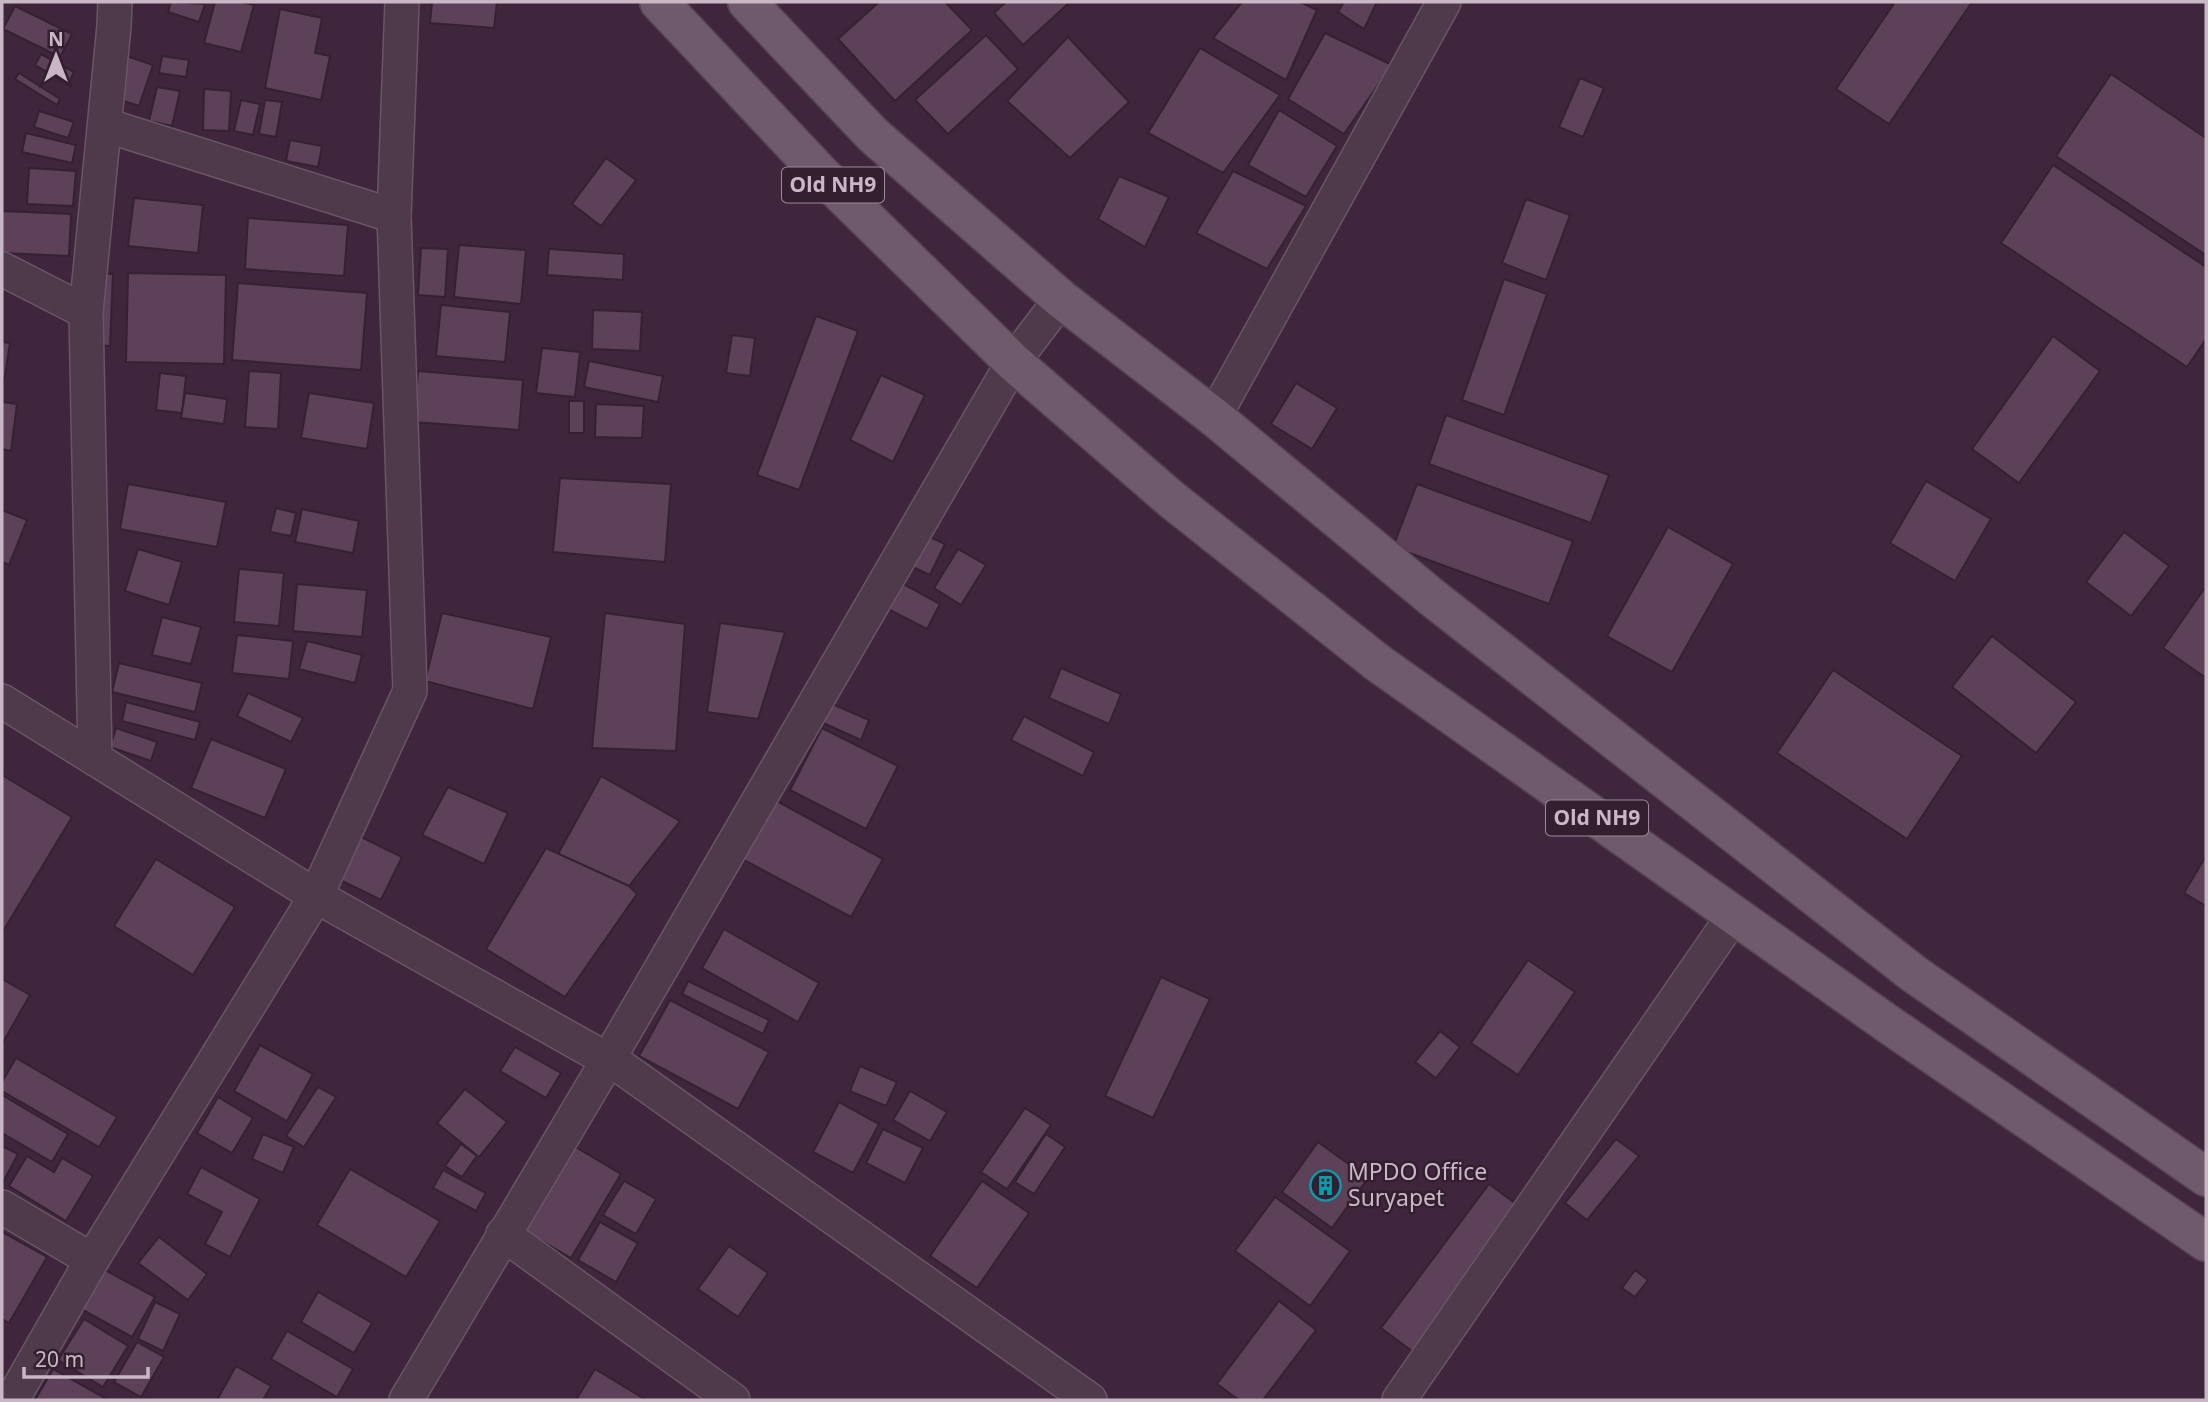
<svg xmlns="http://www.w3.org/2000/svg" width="2208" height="1402" font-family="'Noto Sans',sans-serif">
  <rect width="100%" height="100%" fill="#3f263c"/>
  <!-- building -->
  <g fill="#5d4159" stroke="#362133" stroke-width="2">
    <polygon points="171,2 205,4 199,22 168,12"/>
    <polygon points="215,2 241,2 254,5 241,52 204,43"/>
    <polygon points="432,2 497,2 494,28 430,23"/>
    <polygon points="879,2 945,2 972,30 895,101 838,39"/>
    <polygon points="1006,2 1070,2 1023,45 994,13"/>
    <polygon points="1242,2 1300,2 1317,10 1286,80 1213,38"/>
    <polygon points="1344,2 1377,2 1364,29 1338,12"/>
    <polygon points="1895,2 1972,2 1889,124 1836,89"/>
    <polygon points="15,6 72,34 60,57 3,29"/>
    <polygon points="280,9 322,18 315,53 330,56 321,100 265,88"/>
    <polygon points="1325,33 1392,65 1344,134 1288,99"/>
    <polygon points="986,35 1018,69 948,134 915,100"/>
    <polygon points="1068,37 1129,102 1070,158 1007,101"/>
    <polygon points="1200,48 1280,95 1223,173 1148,133"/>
    <polygon points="41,54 74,72 68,84 35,65"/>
    <polygon points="127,56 153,65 139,106 112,97"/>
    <polygon points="162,56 189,60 186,77 159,73"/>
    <polygon points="19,73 60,99 57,105 15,79"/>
    <polygon points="2111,74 2206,138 2206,255 2056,156"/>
    <polygon points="1580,78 1604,88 1583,137 1559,127"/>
    <polygon points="157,87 180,91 172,126 149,121"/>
    <polygon points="204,89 231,91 229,131 203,130"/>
    <polygon points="241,100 260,104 253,135 234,131"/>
    <polygon points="265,100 282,102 276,137 259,134"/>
    <polygon points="1279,110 1337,146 1306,197 1248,165"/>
    <polygon points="39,111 74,122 68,138 34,127"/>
    <polygon points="26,133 76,145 72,163 22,152"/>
    <polygon points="290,140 322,146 318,167 286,161"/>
    <polygon points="606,158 636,180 601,226 572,204"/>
    <polygon points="2053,165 2206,267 2206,339 2187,367 2001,243"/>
    <polygon points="29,168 76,171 73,206 27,204"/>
    <polygon points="1233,171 1306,206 1267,269 1196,233"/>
    <polygon points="1119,176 1169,197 1145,247 1098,219"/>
    <polygon points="134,198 203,205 198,253 128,246"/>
    <polygon points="1526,199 1570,215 1546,280 1502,263"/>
    <polygon points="2,211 71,214 69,256 2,253"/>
    <polygon points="248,218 348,225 344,276 245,269"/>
    <polygon points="459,245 526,250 521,304 454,297"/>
    <polygon points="421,248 448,249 445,297 418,295"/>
    <polygon points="549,249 624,254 623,280 547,275"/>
    <polygon points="95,273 113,274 110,346 92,345"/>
    <polygon points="128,273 226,275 224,364 126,362"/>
    <polygon points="1504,279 1547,294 1504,415 1462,400"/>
    <polygon points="238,283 367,293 361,370 232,360"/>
    <polygon points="441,305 510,312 505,362 436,356"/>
    <polygon points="593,310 642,312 640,351 592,349"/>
    <polygon points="816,316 858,331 799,490 757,475"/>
    <polygon points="732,335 755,338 750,376 726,373"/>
    <polygon points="2053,336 2100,371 2019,483 1972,449"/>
    <polygon points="2,342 10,343 4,382 2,382"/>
    <polygon points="542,348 580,352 575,397 536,393"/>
    <polygon points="589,361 663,376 658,402 584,387"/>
    <polygon points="249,371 281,373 278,429 245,427"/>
    <polygon points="418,371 523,380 519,430 414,422"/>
    <polygon points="160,373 186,376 182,413 156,410"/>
    <polygon points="881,375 925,395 893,462 850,440"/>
    <polygon points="1296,383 1337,408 1312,449 1271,424"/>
    <polygon points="185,393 227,399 224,424 181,418"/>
    <polygon points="309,393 374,403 367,449 301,438"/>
    <rect x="569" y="401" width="15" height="32"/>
    <polygon points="2,402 17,404 11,451 2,449"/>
    <polygon points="596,404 644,406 642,438 595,437"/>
    <polygon points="1446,415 1609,475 1591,523 1429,464"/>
    <polygon points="560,478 671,484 665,562 553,552"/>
    <polygon points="1926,481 1991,519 1955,581 1890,543"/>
    <polygon points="128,484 226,502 217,547 120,529"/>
    <polygon points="1417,484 1573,541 1549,604 1393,547"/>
    <polygon points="276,508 296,513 291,536 270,532"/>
    <polygon points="302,509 359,521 353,553 295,542"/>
    <polygon points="2,510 27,520 9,565 2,562"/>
    <polygon points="1668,527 1733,564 1672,672 1607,636"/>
    <polygon points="917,531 945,544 930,575 902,562"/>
    <polygon points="2124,532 2169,566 2131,616 2086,582"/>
    <polygon points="138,549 182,562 169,605 125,591"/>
    <polygon points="958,549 986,565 961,605 934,588"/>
    <polygon points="239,569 284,573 279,626 234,622"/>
    <polygon points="900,582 940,604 927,629 886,608"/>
    <polygon points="297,584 367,590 362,637 293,631"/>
    <polygon points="2204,589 2206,591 2206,678 2163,648"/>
    <polygon points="442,613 551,637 533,709 425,681"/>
    <polygon points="605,613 685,624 676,751 592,748"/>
    <polygon points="162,617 201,627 191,664 152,655"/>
    <polygon points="720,623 785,632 758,719 707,712"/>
    <polygon points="237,635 293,641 289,679 232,673"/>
    <polygon points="1992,636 2076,702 2036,753 1952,687"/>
    <polygon points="307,641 362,655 355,683 299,669"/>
    <polygon points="119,663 202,683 195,712 112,692"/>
    <polygon points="1061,668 1121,694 1109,724 1049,698"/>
    <polygon points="1833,670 1962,756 1907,839 1777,753"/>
    <polygon points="248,693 303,718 291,742 237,716"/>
    <polygon points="126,702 200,722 195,740 122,721"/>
    <polygon points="830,703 869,720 861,740 821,722"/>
    <polygon points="1024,716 1094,752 1083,776 1011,740"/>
    <polygon points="116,728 157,742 151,761 110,747"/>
    <polygon points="822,728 898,766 866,829 790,790"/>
    <polygon points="211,739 286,769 265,818 191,788"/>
    <polygon points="2,775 72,817 2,933"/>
    <polygon points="601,776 680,821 629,886 558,854"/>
    <polygon points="448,787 508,813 484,864 422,835"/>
    <polygon points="775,800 883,859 851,917 742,859"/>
    <polygon points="357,835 402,857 381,900 336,878"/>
    <polygon points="546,848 629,886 637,894 565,997 486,949"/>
    <polygon points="2206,856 2206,906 2184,893"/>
    <polygon points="156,859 235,907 193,975 114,926"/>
    <polygon points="724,929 819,983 798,1022 702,968"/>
    <polygon points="1528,960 1575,992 1518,1075 1471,1043"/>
    <polygon points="1161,977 1210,999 1153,1118 1105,1096"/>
    <polygon points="2,979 30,995 2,1044"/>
    <polygon points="688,981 769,1020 763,1034 682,994"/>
    <polygon points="670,1000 769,1052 738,1109 639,1056"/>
    <polygon points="1440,1031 1460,1047 1436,1078 1415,1062"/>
    <polygon points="260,1045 313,1074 287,1121 234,1091"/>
    <polygon points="515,1047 561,1073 546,1098 500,1071"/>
    <polygon points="16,1058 117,1117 99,1147 2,1091 2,1082"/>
    <polygon points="860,1066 897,1082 886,1106 850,1091"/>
    <polygon points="318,1087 336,1097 304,1147 286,1136"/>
    <polygon points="465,1089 507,1122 479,1157 437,1123"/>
    <polygon points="910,1091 947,1112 930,1141 893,1120"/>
    <polygon points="2,1095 68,1134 52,1162 2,1133"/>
    <polygon points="218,1097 253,1118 232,1153 197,1133"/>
    <polygon points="839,1102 879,1124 853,1173 813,1152"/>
    <polygon points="1025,1108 1051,1125 1007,1189 981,1172"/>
    <polygon points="883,1129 923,1148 905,1183 866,1163"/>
    <polygon points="263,1134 294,1147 283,1173 252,1159"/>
    <polygon points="1046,1134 1065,1147 1034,1194 1015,1182"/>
    <polygon points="1616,1139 1639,1156 1587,1220 1565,1203"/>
    <polygon points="1318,1142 1368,1178 1332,1228 1282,1192"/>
    <polygon points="461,1144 477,1156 462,1177 445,1166"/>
    <polygon points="572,1145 621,1174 571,1258 523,1230"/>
    <polygon points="2,1146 18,1154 2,1184"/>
    <polygon points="27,1156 54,1172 62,1158 93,1176 66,1221 9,1186"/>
    <polygon points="201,1167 260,1199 230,1257 205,1244 222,1212 187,1194"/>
    <polygon points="350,1169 440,1221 406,1277 317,1225"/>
    <polygon points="443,1170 486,1193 476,1211 433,1188"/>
    <polygon points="624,1181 656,1199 636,1234 603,1215"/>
    <polygon points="982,1181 1029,1213 977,1288 930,1256"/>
    <polygon points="1489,1184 1519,1206 1412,1351 1381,1328"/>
    <polygon points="1275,1197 1350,1251 1310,1306 1235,1251"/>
    <polygon points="600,1222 638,1243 616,1282 578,1260"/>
    <polygon points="2,1232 47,1257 9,1323 2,1319"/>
    <polygon points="159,1237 207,1274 188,1300 138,1263"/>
    <polygon points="729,1246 768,1273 738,1317 698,1289"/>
    <polygon points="103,1269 155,1297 132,1337 81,1309"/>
    <polygon points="1635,1270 1648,1280 1635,1297 1622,1288"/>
    <polygon points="318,1292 372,1323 354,1353 301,1322"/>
    <polygon points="1279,1301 1316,1330 1263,1400 1239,1400 1217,1384"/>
    <polygon points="155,1302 180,1314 163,1351 138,1339"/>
    <polygon points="84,1319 128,1346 103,1387 58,1360"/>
    <polygon points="287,1331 353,1369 337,1397 271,1359"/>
    <polygon points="137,1342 164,1357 141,1397 114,1382"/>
    <polygon points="236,1366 271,1386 263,1400 217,1400"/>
    <polygon points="53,1369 108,1400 35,1400"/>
    <polygon points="595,1369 646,1400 576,1400"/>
  </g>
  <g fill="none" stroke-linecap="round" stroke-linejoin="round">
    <defs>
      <g id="minor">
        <polyline points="105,125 394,216 402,2"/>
        <polyline points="2,269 86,312 114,26 115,2"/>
        <polyline points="86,312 95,759"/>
        <polyline points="1214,417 1444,2"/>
        <polyline points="2,701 316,896 624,1069 1090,1400"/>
        <polyline points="2,1207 92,1260 316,896 410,691 394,216"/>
        <polyline points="503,1234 733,1400"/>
        <polyline points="12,1400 92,1260"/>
        <polyline points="406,1400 608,1060 1013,362 1061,299"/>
        <polyline points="1399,1400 1734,915"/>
      </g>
      <g id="primary">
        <polyline points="659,2 823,176 1013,362 1171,499 1378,663 1888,1024 2206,1242"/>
        <polyline points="747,2 873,135 1061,299 1214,417 1434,599 1914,974 2206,1177"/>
      </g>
    </defs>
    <!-- minor casing -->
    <use href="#minor" stroke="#6a5566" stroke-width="36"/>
    <!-- primary casing -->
    <use href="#primary" stroke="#554152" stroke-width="41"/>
    <!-- minor -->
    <use href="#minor" stroke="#4f3a4c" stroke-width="33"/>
    <!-- primary -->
    <use href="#primary" stroke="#6f596c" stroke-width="38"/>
  </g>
  <!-- icons -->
  <defs>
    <symbol id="building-ring" viewBox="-11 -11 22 22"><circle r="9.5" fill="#341f31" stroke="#0f9aa8" stroke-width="1.5"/><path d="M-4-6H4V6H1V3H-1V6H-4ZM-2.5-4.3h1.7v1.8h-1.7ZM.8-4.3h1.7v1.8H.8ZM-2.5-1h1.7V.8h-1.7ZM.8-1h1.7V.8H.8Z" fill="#0f9aa8"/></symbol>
  </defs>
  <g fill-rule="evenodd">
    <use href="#building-ring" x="1308" y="1168" width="35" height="35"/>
  </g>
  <g text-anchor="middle" stroke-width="5" stroke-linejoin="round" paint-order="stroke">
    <!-- shield labels -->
    <g fill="#341f31" stroke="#9d8999" stroke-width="2">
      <rect x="782" y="167.5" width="102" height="35" rx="5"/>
      <rect x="1546" y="800.5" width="102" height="35" rx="5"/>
    </g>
    <g font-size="21" font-weight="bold" fill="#cab7c6">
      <text x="833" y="192">Old NH9</text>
      <text x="1597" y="825">Old NH9</text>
    </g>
    <!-- poi labels -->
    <g font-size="23" fill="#cab7c6" stroke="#341f31" text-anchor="start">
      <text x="1348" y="1180">MPDO Office<tspan x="1348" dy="26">Suryapet</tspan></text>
    </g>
  </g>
  <!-- border -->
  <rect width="2208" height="1402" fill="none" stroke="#cab7c6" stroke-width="7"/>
  <!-- north arrow -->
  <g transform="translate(56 56)" stroke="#341f31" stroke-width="5" paint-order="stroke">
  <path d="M0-5L12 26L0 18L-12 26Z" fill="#cab7c6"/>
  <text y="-10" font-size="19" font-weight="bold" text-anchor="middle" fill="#cab7c6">N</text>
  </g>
  <!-- scale -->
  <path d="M24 1367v10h124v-10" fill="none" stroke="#cab7c6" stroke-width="3.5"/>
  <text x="35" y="1367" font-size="21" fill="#cab7c6" stroke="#341f31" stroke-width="5" paint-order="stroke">20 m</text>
</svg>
